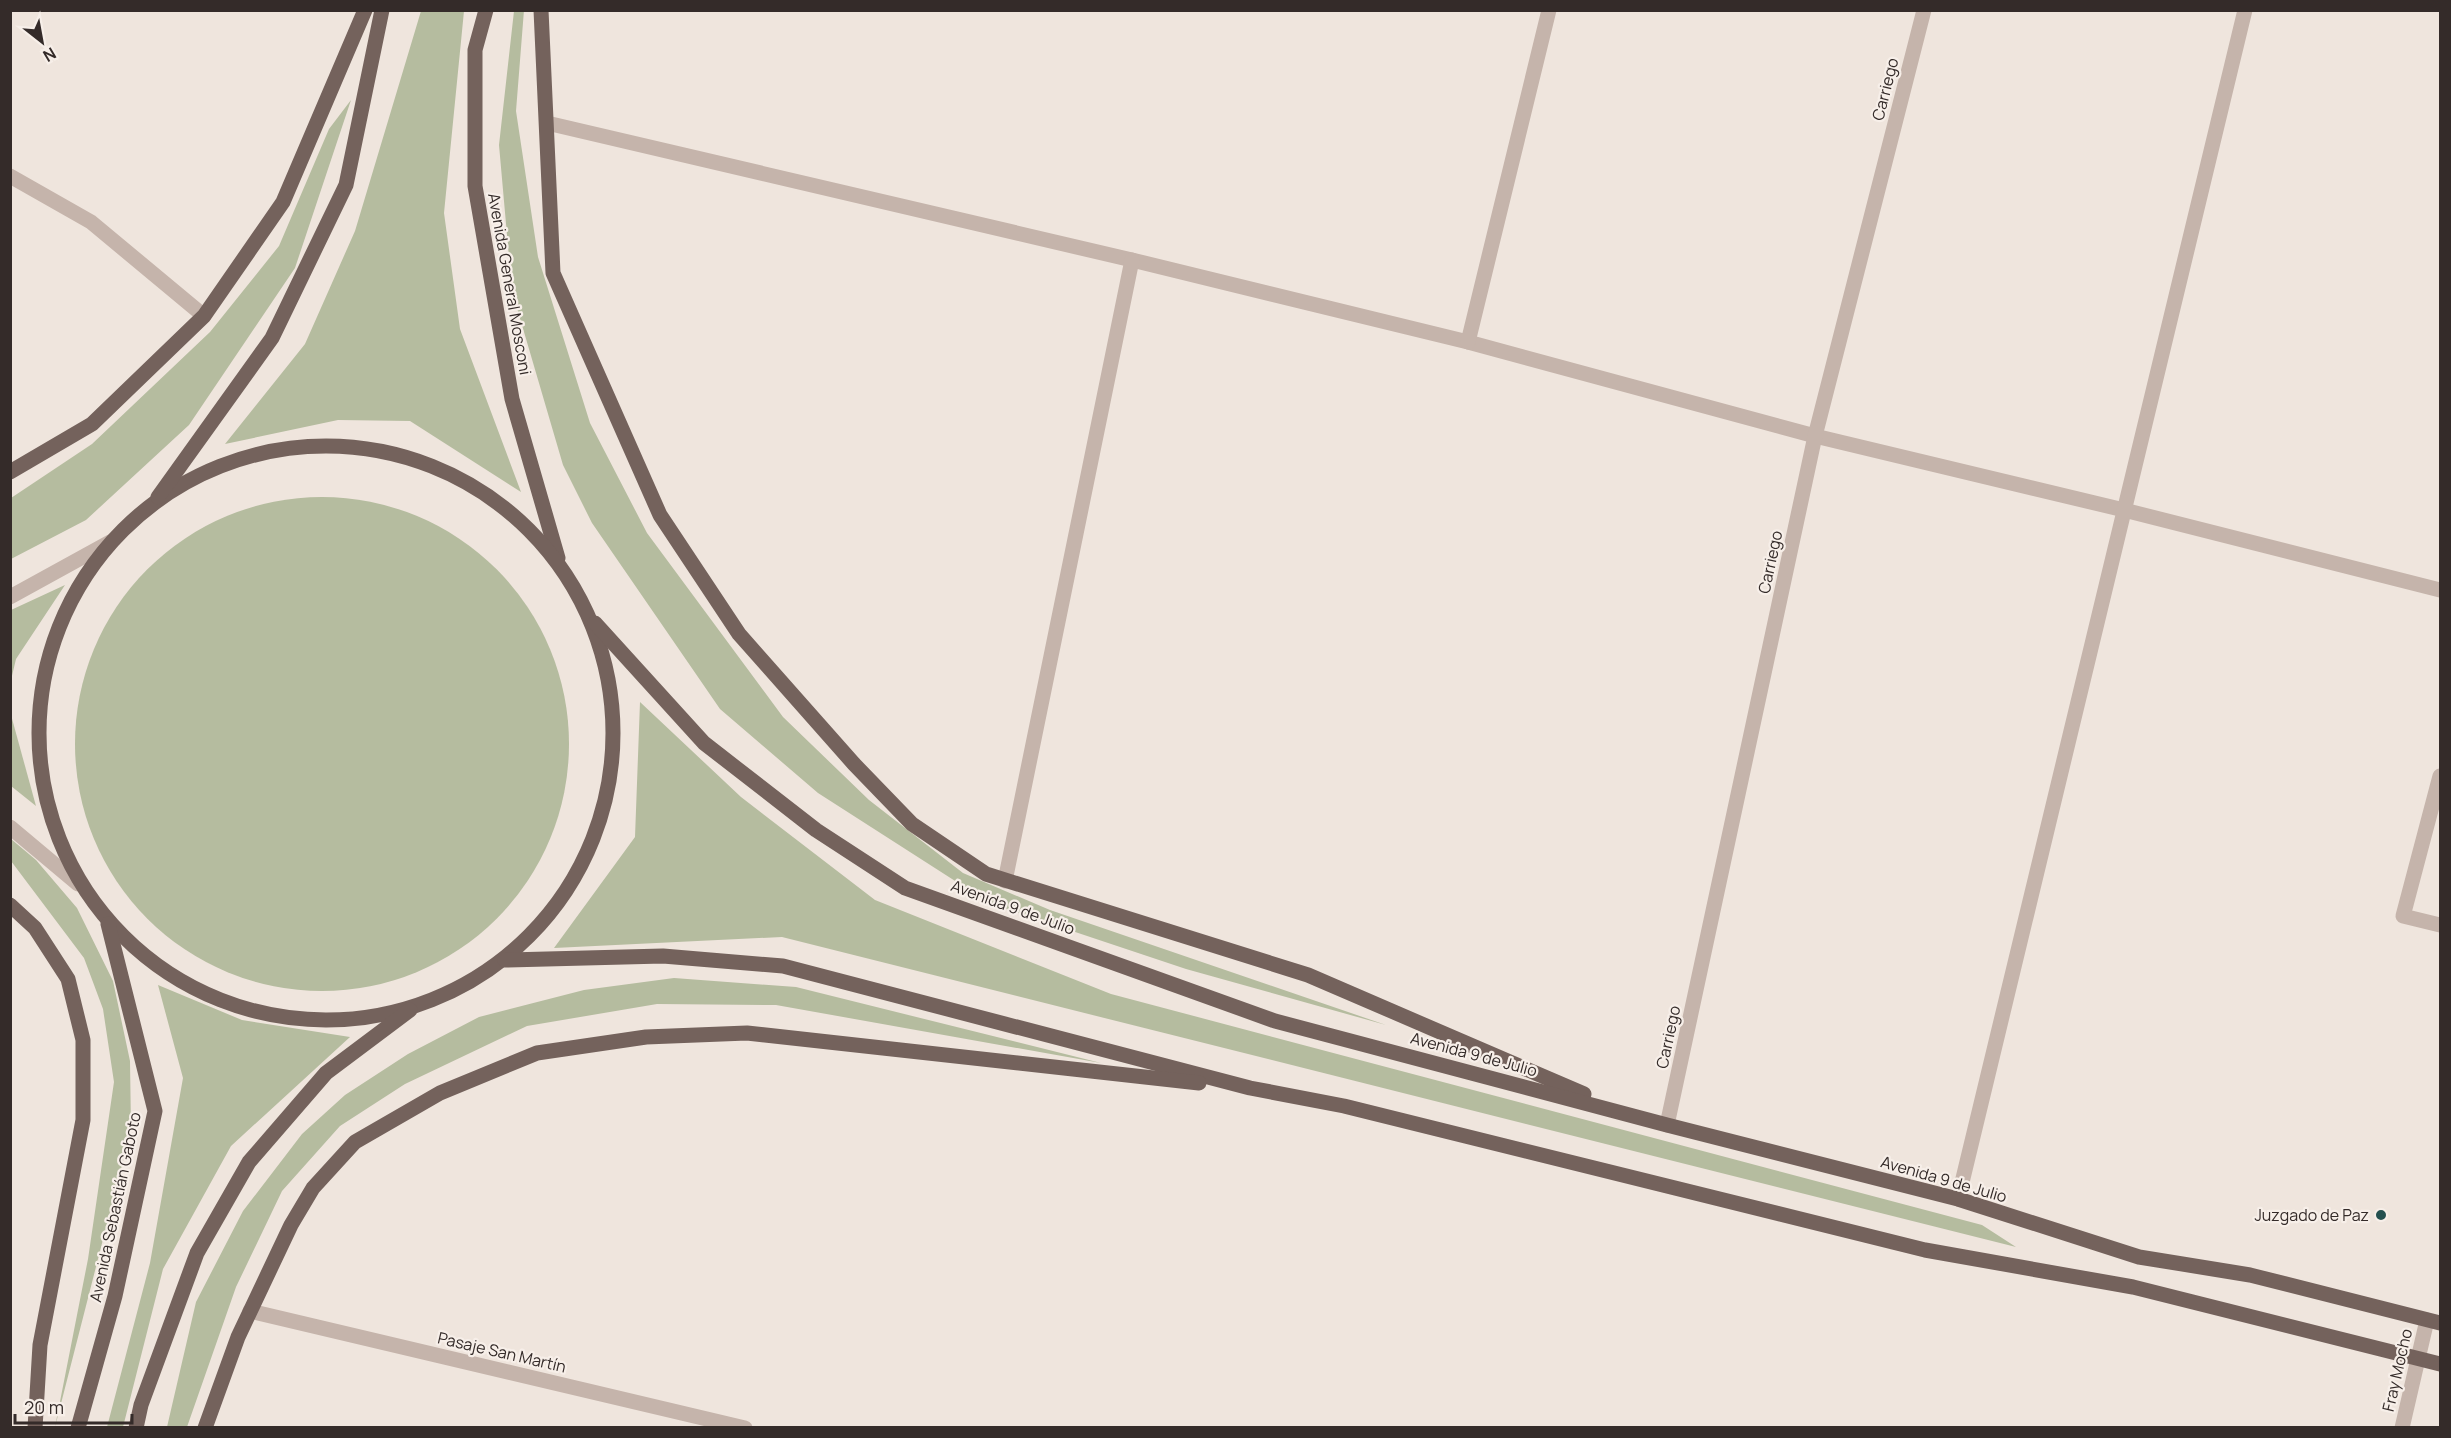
<svg xmlns="http://www.w3.org/2000/svg" width="2451" height="1438" font-family="Manrope,sans-serif">
  <rect width="100%" height="100%" fill="#efe5dd"/>
  <!-- green -->
  <g fill="#b5bc9f">
    <polygon points="524,10 516,111 538,257 590,423 647,533 783,717 869,800 963,873 1050,910 1386,1025 1186,969 991,904 818,793 720,709 592,523 563,465 512,291 499,145 514,11"/>
    <polygon points="421,11 464,11 444,213 460,329 521,492 410,421 338,420 225,444 305,344 355,231"/>
    <polygon points="351,100 295,268 189,425 86,520 11,559 11,498 92,444 210,332 279,246 329,129"/>
    <circle cx="322" cy="744" r="247"/>
    <polygon points="65,585 16,659 11,680 11,610"/>
    <polygon points="640,702 741,797 875,900 1111,994 1982,1225 2016,1247 782,937 554,948 635,837"/>
    <polygon points="11,715 36,806 11,786"/>
    <polygon points="11,839 36,860 77,908 113,981 130,1061 131,1130 55,1427 88,1259 114,1082 103,1009 84,958 11,861"/>
    <polygon points="674,978 796,987 1101,1063 776,1005 657,1004 527,1026 405,1084 340,1126 282,1191 236,1287 187,1427 167,1427 196,1302 243,1211 302,1134 345,1095 408,1054 479,1017 584,990"/>
    <polygon points="158,985 242,1020 350,1037 231,1146 163,1269 123,1427 107,1427 150,1263 183,1078"/>
  </g>
  <g fill="none" stroke-linecap="round" stroke-linejoin="round">
    <!-- minor -->
    <g stroke="#c5b4ab" stroke-width="15">
      <polyline points="547,123 1132,260 1468,342 1815,436 2124,510 2440,590"/>
      <polyline points="10,176 91,222 204,316"/>
      <polyline points="1468,342 1549,10"/>
      <polyline points="10,597 110,542"/>
      <polyline points="2440,776 2403,916 2440,925"/>
      <polyline points="10,827 78,884"/>
      <polyline points="1005,881 1132,260"/>
      <polyline points="1667,1125 1815,436 1924,10"/>
      <polyline points="1958,1199 2245,10"/>
      <polyline points="250,1311 745,1428"/>
      <polyline points="2402,1428 2427,1320"/>
    </g>
    <!-- major -->
    <g stroke="#74625c" stroke-width="15">
      <polyline points="486,10 475,50 475,186 512,399 558,558"/>
      <polyline points="541,10 553,273 660,515 739,634 854,764 912,824 986,874 1308,975 1584,1094"/>
      <circle cx="326" cy="733" r="287"/>
      <polyline points="10,472 92,424 204,316 283,202 365,10"/>
      <polyline points="158,497 272,338 346,185 382,10"/>
      <polyline points="595,623 704,743 816,830 905,888 1275,1021 1667,1125 1958,1199 2139,1257 2250,1275 2440,1323"/>
      <polyline points="10,905 35,928 68,979 83,1040 83,1120 40,1345 35,1428"/>
      <polyline points="505,960 663,956 783,966 1250,1088 1344,1106 1925,1250 2133,1287 2440,1364"/>
      <polyline points="78,1428 115,1296 155,1111 108,924"/>
      <polyline points="136,1428 141,1405 197,1253 249,1162 326,1073 410,1010"/>
      <polyline points="205,1428 238,1337 291,1225 313,1188 355,1142 440,1093 537,1053 646,1037 747,1033 1199,1083"/>
    </g>
  </g>
  <!-- markers -->
  <circle fill="#24504f" stroke="#f7efe9" stroke-width="2" cx="2381" cy="1215" r="6"/>
  <g text-anchor="middle" stroke-width="4.5" stroke-linejoin="round" paint-order="stroke">
    <!-- street labels -->
    <g font-size="16" fill="#342b29" stroke="#f7efe9">
      <text transform="translate(1885 89) rotate(-76)" y="6">Carriego</text>
      <text transform="translate(510 284) rotate(80)" y="6">Avenida General Mosconi</text>
      <text transform="translate(1770 562) rotate(-78)" y="6">Carriego</text>
      <text transform="translate(1013 907) rotate(20)" y="6">Avenida 9 de Julio</text>
      <text transform="translate(1668 1037) rotate(-78)" y="6">Carriego</text>
      <text transform="translate(1474 1054) rotate(15)" y="6">Avenida 9 de Julio</text>
      <text transform="translate(1944 1179) rotate(16)" y="6">Avenida 9 de Julio</text>
      <text transform="translate(115 1207) rotate(-78)" y="6">Avenida Sebastián Gaboto</text>
      <text transform="translate(502 1352) rotate(13)" y="6">Pasaje San Martín</text>
      <text transform="translate(2397 1370) rotate(-77)" y="6">Fray Mocho</text>
    </g>
    <!-- poi labels -->
    <g font-size="16" fill="#342b29" stroke="#f7efe9" text-anchor="end">
      <text x="2369" y="1221">Juzgado de Paz</text>
    </g>
  </g>
  <!-- border -->
  <rect width="2451" height="1438" fill="none" stroke="#342b29" stroke-width="24"/>
  <!-- north arrow -->
  <g transform="translate(42 42) rotate(149)" stroke="#f7efe9" stroke-width="4.5" paint-order="stroke">
  <path d="M0-4.5L10 22L0 15L-10 22Z" fill="#342b29"/>
  <text y="-9" font-size="16" font-weight="bold" text-anchor="middle" fill="#342b29">N</text>
  </g>
  <!-- scale -->
  <path d="M15 1414v9h117v-9" fill="none" stroke="#342b29" stroke-width="3"/>
  <text x="24" y="1414" font-size="18" fill="#342b29" stroke="#f7efe9" stroke-width="4.5" paint-order="stroke">20 m</text>
</svg>
